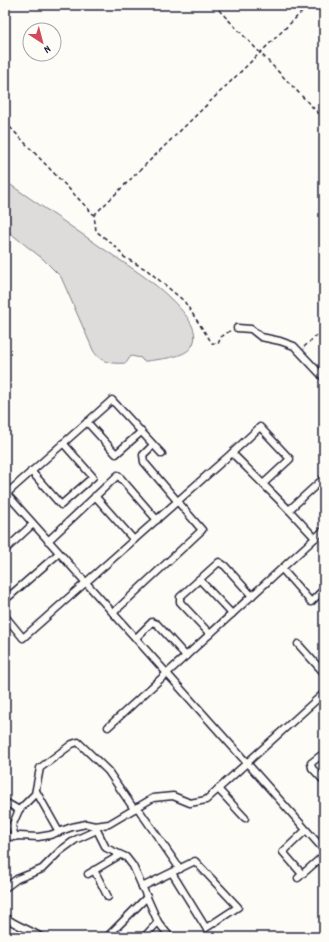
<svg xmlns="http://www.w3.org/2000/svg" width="329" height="942" font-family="Dekko,sans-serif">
  <rect width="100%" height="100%" fill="#fdfcf7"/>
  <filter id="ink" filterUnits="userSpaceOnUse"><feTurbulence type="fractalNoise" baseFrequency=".025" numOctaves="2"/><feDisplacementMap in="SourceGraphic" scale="8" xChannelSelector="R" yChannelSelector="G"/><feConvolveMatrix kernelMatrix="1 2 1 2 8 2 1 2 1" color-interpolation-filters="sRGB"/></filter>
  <g filter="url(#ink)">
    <!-- green -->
    <path fill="#dddcdb" stroke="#807f8b" d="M5,181C39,205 74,228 108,252C130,267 153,281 171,299C182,310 202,330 192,346C185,358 159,359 147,361H143L141,358L131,356L126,363C112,364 100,363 93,350L61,277L43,259L5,229Z"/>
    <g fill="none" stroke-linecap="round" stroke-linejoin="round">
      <defs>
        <g id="minor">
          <polyline points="237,328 251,329 261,337 280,341 294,346 324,378"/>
          <polyline points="87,422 116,454 141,432"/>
          <polyline points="31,471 61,505 93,477 63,443"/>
          <polyline points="263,484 290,459 260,427 232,453 289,510"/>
          <polyline points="5,492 247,763 324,850"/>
          <polyline points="5,495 112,400 162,454"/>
          <polyline points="95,496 134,540"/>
          <polyline points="315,538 289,510 324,478"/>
          <polyline points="48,541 118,475 157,520"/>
          <polyline points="5,550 33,524"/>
          <polyline points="282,569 311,602 324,589"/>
          <polyline points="199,579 232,614"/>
          <polyline points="5,600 59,553"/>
          <polyline points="113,613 202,530 144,462 143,455 153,445"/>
          <polyline points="5,616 23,638 232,453"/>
          <polyline points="210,634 180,602 180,597 219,562 225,566 252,596"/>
          <polyline points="136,638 152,622 157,624 186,656"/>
          <polyline points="298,644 324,673"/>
          <polyline points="108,727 324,530"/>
          <polyline points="324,753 311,763 312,768 324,781"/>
          <polyline points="218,789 245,818"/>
          <polyline points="36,791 59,832"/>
          <polyline points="5,802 19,810"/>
          <polyline points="137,807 180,869"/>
          <polyline points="95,826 106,848 126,857 133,866 158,922 170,937"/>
          <polyline points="5,837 19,836 38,837 50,835 72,827 86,824 95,826 109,824 153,798 173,796 190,803 206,800 324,693"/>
          <polyline points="15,837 12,826 19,810 35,794 40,768 72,744 78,742 108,771 134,809"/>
          <polyline points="94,870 108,897"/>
          <polyline points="88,874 120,855"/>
          <polyline points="302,874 283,852 306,830"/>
          <polyline points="298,878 324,855"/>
          <polyline points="142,887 195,861 238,907 206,928 172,873"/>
          <polyline points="5,888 17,879 42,869 60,851 75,840 97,830"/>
          <path d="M5,917C16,926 29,929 41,937"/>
          <polyline points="112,937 109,935 147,897"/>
          <polyline points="144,937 158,922"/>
        </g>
      </defs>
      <!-- minor casing -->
      <use href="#minor" stroke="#22223b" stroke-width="9"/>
      <!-- path -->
      <g stroke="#22223b" stroke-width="1.5" stroke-dasharray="4 3" stroke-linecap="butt">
        <polyline points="214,5 324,119"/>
        <polyline points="5,122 94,215 96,231 115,246 124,257 147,270 184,301 212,343 218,344 221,337 231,330"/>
        <polyline points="94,215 309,5"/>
        <polyline points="304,347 324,328"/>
      </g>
      <!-- minor -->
      <use href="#minor" stroke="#fdfcf7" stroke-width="6"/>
    </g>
  </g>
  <!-- margin -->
  <rect width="329" height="942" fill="none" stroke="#fdfcf7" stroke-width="20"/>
  <rect x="10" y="10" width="309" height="922" fill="none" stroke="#22223b" stroke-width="1.5" filter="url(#ink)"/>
  <!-- north arrow -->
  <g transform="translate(42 42) rotate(144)"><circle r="19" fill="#fdfcf7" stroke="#a5a5ac"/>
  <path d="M0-3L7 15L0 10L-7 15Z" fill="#d1495b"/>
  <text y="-6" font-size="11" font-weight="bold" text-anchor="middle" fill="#22223b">N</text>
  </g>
</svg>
